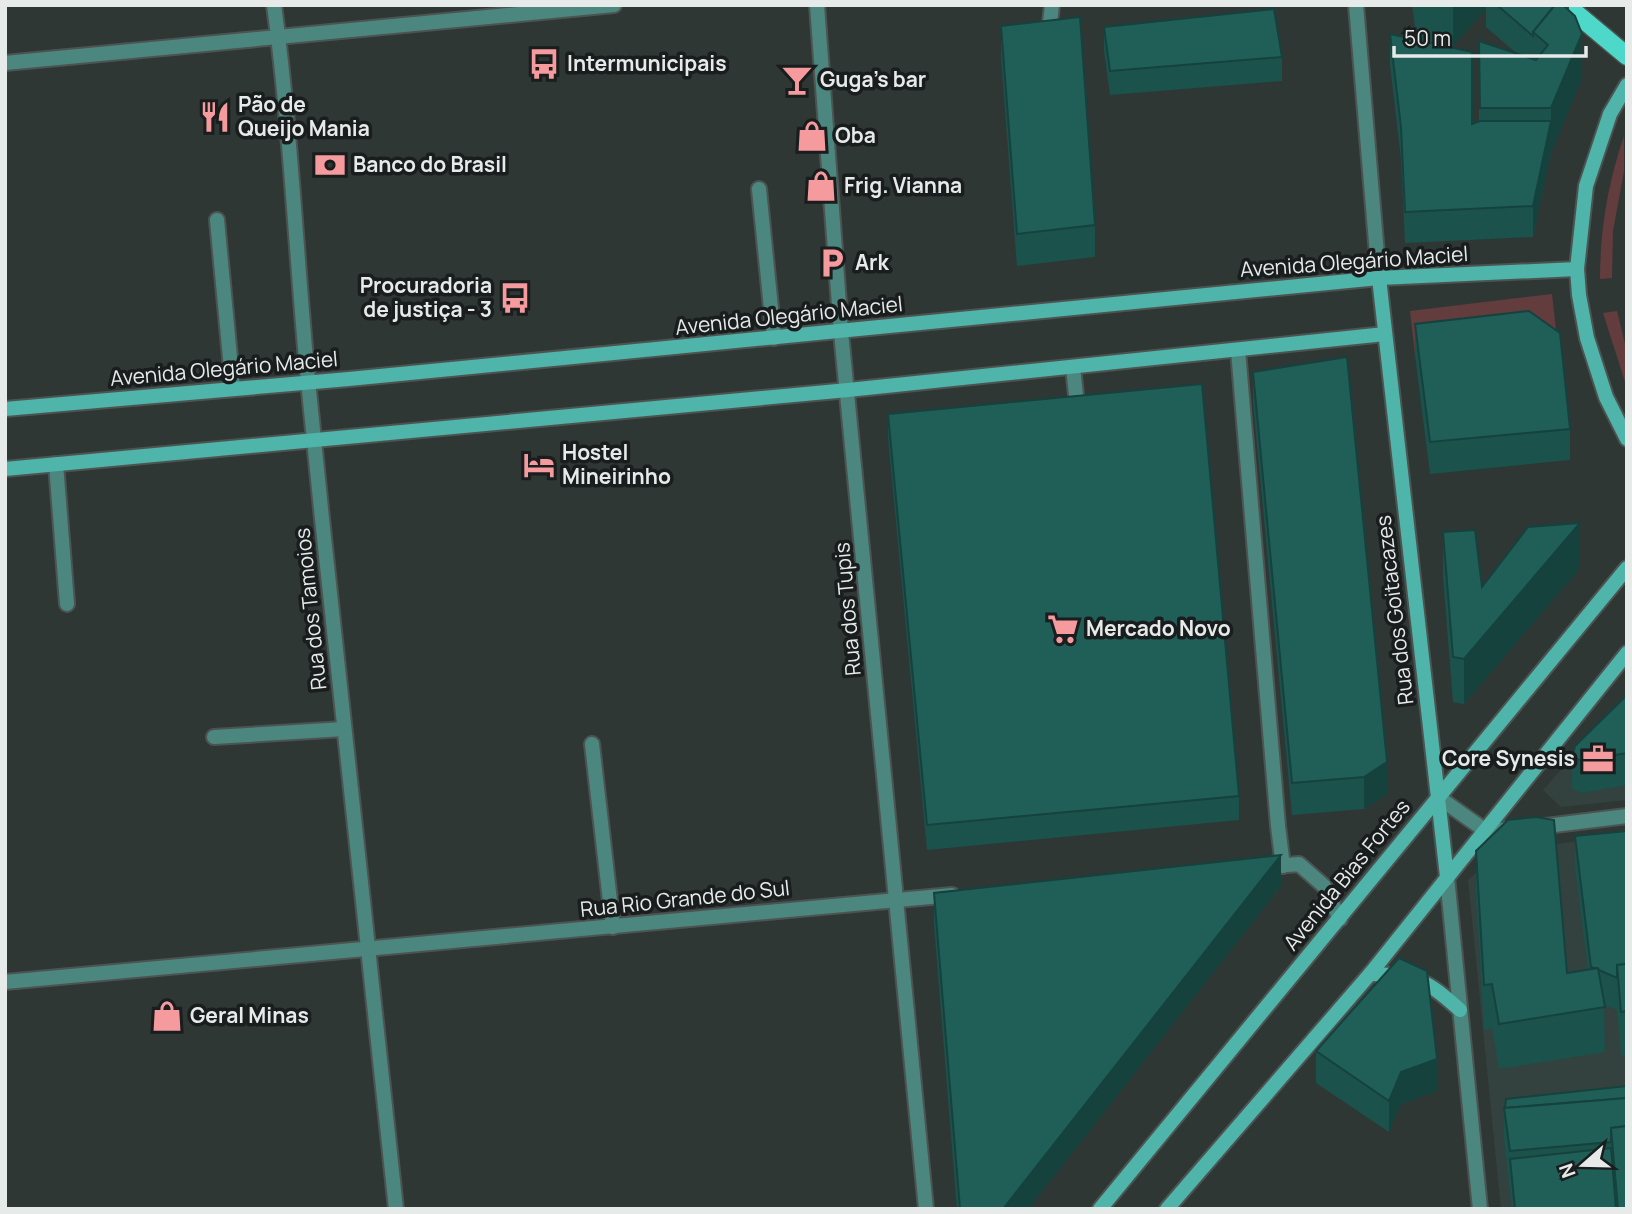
<svg xmlns="http://www.w3.org/2000/svg" width="1632" height="1214" font-family="Manrope,sans-serif">
  <rect width="100%" height="100%" fill="#2f3735"/>
  <!-- built -->
  <g fill="#33423f">
    <polygon points="1627,695 1627,800 1561,807 1543,790"/>
    <polygon points="1627,835 1627,1209 1501,1209 1468,880 1500,851"/>
  </g>
  <!-- green -->
  <g fill="#633c3d">
    <path d="M1624,136V171L1613,231L1612,278L1600,279C1600,230 1608,183 1624,136Z"/>
    <polygon points="1552,294 1560,365 1415,355 1410,311"/>
    <polygon points="1617,311 1627,352 1627,388 1603,313"/>
  </g>
  <g fill="none" stroke-linecap="round" stroke-linejoin="round">
    <defs>
      <g id="service">
        <polyline points="1049,32 1052,5"/>
        <polyline points="759,189 774,338"/>
        <polyline points="217,220 233,389"/>
        <polyline points="1238,350 1278,826 1283,866"/>
        <polyline points="1073,367 1078,414"/>
        <polyline points="56,464 67,604"/>
        <polyline points="214,737 344,729"/>
        <polyline points="592,744 613,927"/>
      </g>
      <g id="minor">
        <path d="M274,5C291,130 296,256 308,381C335,657 369,932 396,1209"/>
        <polyline points="5,63 614,5"/>
        <polyline points="1447,877 1480,1209"/>
      </g>
      <g id="tertiary">
        <polyline points="817,5 841,332 926,1209"/>
        <polyline points="1356,5 1379,278"/>
        <polyline points="1438,797 1486,831 1514,829"/>
        <polyline points="1538,827 1627,816"/>
        <polyline points="1265,867 1299,864 1324,886 1340,919"/>
        <polyline points="5,982 952,895"/>
      </g>
      <g id="secondary">
        <polyline points="1627,85 1610,114 1586,186 1577,269 1579,295 1587,338 1606,397 1627,439"/>
        <polyline points="1379,278 1447,877"/>
        <polyline points="5,409 349,379 1379,278 1577,269"/>
        <polyline points="5,469 848,390 1385,334"/>
        <path d="M1370,974C1417,975 1425,979 1460,1010"/>
        <polyline points="1100,1209 1627,568"/>
        <polyline points="1167,1209 1370,974 1627,653"/>
      </g>
      <polyline id="primary" points="1566,5 1627,56"/>
    </defs>
    <!-- service casing -->
    <use href="#service" stroke="#4c5452" stroke-width="18"/>
    <!-- minor casing -->
    <use href="#minor" stroke="#4c5452" stroke-width="18"/>
    <!-- tertiary casing -->
    <use href="#tertiary" stroke="#4c5452" stroke-width="18"/>
    <!-- secondary casing -->
    <use href="#secondary" stroke="#4c5452" stroke-width="18"/>
    <!-- primary casing -->
    <use href="#primary" stroke="#4c5452" stroke-width="21"/>
    <!-- service -->
    <use href="#service" stroke="#4b877f" stroke-width="14"/>
    <!-- minor -->
    <use href="#minor" stroke="#4b877f" stroke-width="14"/>
    <!-- tertiary -->
    <use href="#tertiary" stroke="#4b877f" stroke-width="14"/>
    <!-- secondary -->
    <use href="#secondary" stroke="#4fb4a9" stroke-width="14"/>
    <!-- primary -->
    <use href="#primary" stroke="#4dd8c9" stroke-width="18"/>
  </g>
  <!-- wall -->
  <g fill="#1b524c" fill-rule="evenodd">
    <path d="M1412,5H1569V11L1582,78L1551,153L1533,237L1405,243L1401,159L1390,65V34L1417,40ZM1486,7V27L1516,53L1479,41V121L1472,124L1449,47L1453,46Z"/>
    <polygon points="1001,26 1095,225 1095,257 1017,266 1001,58"/>
    <polygon points="1104,27 1282,57 1282,81 1110,95 1104,51"/>
    <polygon points="1415,324 1570,429 1570,460 1430,474 1415,355"/>
    <polygon points="1253,372 1387,794 1364,809 1292,815 1253,403"/>
    <polygon points="888,414 1239,796 1239,820 927,850 888,438"/>
    <polygon points="1443,532 1482,587 1580,568 1464,704 1453,702 1443,577"/>
    <polygon points="1627,695 1627,785 1582,793 1572,789 1572,757"/>
    <polygon points="1627,831 1627,1055 1621,1056 1617,1010 1604,1005 1605,1052 1499,1069 1492,1028 1484,1030 1476,895 1476,851 1567,973 1588,969 1575,867 1575,836"/>
    <polygon points="1281,886 1028,1209 957,1209 934,925 934,893"/>
    <polygon points="1316,1051 1437,1091 1401,1104 1389,1132 1316,1083"/>
    <polygon points="1627,1086 1627,1209 1512,1209 1504,1140 1504,1108"/>
  </g>
  <!-- shaded-wall -->
  <g fill="#16423e">
    <polygon points="1453,5 1486,5 1486,7 1482,14 1453,46"/>
    <polygon points="1582,34 1582,78 1551,153 1533,237 1533,206 1551,121 1551,108"/>
    <polygon points="1580,523 1580,568 1464,704 1464,659"/>
    <polygon points="1387,762 1387,794 1364,809 1364,777"/>
    <polygon points="1281,855 1281,886 1028,1209 1003,1209"/>
    <polygon points="1437,1059 1437,1091 1401,1104 1389,1132 1389,1101 1401,1072"/>
  </g>
  <!-- building -->
  <g fill="#1f5f58" stroke="#16423e" stroke-width="2">
    <polygon points="1497,5 1555,5 1533,32 1533,36"/>
    <polygon points="1555,5 1563,5 1575,16 1582,34 1551,108 1480,108 1479,41 1536,60 1548,45 1533,32"/>
    <polygon points="1274,9 1282,57 1110,71 1104,27"/>
    <polygon points="1080,17 1095,225 1017,234 1001,26"/>
    <polygon points="1390,34 1472,52 1472,124 1480,121 1551,121 1533,206 1405,212 1401,127"/>
    <polygon points="1529,311 1560,333 1570,429 1430,442 1415,324"/>
    <polygon points="1347,357 1387,762 1364,777 1292,783 1253,372"/>
    <polygon points="1202,384 1239,796 927,825 888,414"/>
    <polygon points="1580,523 1464,659 1453,657 1443,532 1475,530 1482,587 1528,527"/>
    <polygon points="1627,695 1627,753 1582,761 1572,757 1575,746"/>
    <polygon points="1536,817 1554,820 1567,973 1598,968 1605,1007 1499,1024 1492,984 1484,985 1476,851 1508,820"/>
    <polygon points="1627,831 1627,964 1617,965 1617,978 1599,970 1598,968 1594,968 1591,967 1575,836"/>
    <polygon points="1281,855 1003,1209 960,1209 934,893"/>
    <polygon points="1399,958 1427,971 1437,1059 1401,1072 1389,1101 1316,1051"/>
    <polygon points="1627,964 1627,1011 1621,1012 1617,965"/>
    <polygon points="1627,1086 1627,1098 1505,1108 1506,1099"/>
    <polygon points="1627,1098 1627,1126 1611,1128 1611,1142 1510,1151 1504,1108"/>
    <polygon points="1627,1126 1627,1209 1618,1209 1611,1128"/>
    <polygon points="1611,1148 1616,1209 1515,1209 1510,1159"/>
  </g>
  <!-- icons -->
  <defs>
    <symbol id="bus-bare" viewBox="-9 -9 18 18"><path d="M-5-6H5V4H4V6H2V4H-2V6H-4V4H-5ZM-3.5-4V0h7V-4ZM-3.5 1.2v1.5H-2V1.2ZM2 1.2v1.5H3.5V1.2Z" fill="#f59b9e" stroke="#1a1d1d" stroke-width="2.5" paint-order="stroke"/></symbol>
    <symbol id="bar-bare" viewBox="-9 -9 18 18"><path d="M-6-5H6L.8 .8V4.5H3.5V6h-7V4.5H-.8V.8Z" fill="#f59b9e" stroke="#1a1d1d" stroke-width="2.5" paint-order="stroke"/></symbol>
    <symbol id="restaurant-bare" viewBox="-9 -9 18 18"><path d="M-5-6h1v4h1v-4h1v4h1v-4h1v5L-1.5 .5V6h-2V.5L-5-1ZM5-6V6H3V1.5H1.5Q1.5-4 5-6Z" fill="#f59b9e" stroke="#1a1d1d" stroke-width="2.5" paint-order="stroke"/></symbol>
    <symbol id="shop-bare" viewBox="-9 -9 18 18"><path d="M-5-2.5h2.3a2.7 3.5 0 0 1 5.4 0H5L5.5 6h-11ZM-1.5-2.5h3a1.5 2.3 0 0 0-3 0Z" fill="#f59b9e" stroke="#1a1d1d" stroke-width="2.5" paint-order="stroke"/></symbol>
    <symbol id="bank-bare" viewBox="-9 -9 18 18"><path d="M-6-4H6V4H-6ZM0-2.3a2.3 2.3 0 1 0 0 4.6a2.3 2.3 0 1 0 0-4.6Z" fill="#f59b9e" stroke="#1a1d1d" stroke-width="2.5" paint-order="stroke"/></symbol>
    <symbol id="parking-bare" viewBox="-9 -9 18 18"><path d="M-3.5-5.5H1a3.5 3.5 0 0 1 0 7H-1V5.5H-3.5ZM-1-3.4V-.6H.8a1.4 1.4 0 0 0 0-2.8Z" fill="#f59b9e" stroke="#1a1d1d" stroke-width="2.5" paint-order="stroke"/></symbol>
    <symbol id="hotel-bare" viewBox="-9 -9 18 18"><path d="M-6-4.5h1.5V1H6V5H4.5V3h-9V5H-6ZM-4 0a1.8 1.8 0 1 1 3.6 0ZM.5 0V-2.5h3Q6-2.5 6 0Z" fill="#f59b9e" stroke="#1a1d1d" stroke-width="2.5" paint-order="stroke"/></symbol>
    <symbol id="supermarket-bare" viewBox="-9 -9 18 18"><path d="M-6-5.5h2.5l.6 2H6L4.5 2H-2.5L-4.4-4H-6ZM-1.5 3.2a1.3 1.3 0 1 0 .1 0ZM3 3.2a1.3 1.3 0 1 0 .1 0Z" fill="#f59b9e" stroke="#1a1d1d" stroke-width="2.5" paint-order="stroke"/></symbol>
    <symbol id="office-bare" viewBox="-9 -9 18 18"><path d="M-6-3h4V-5.5h4V-3h4V5H-6ZM-1-4.5V-3h2v-1.5ZM-6 0V1H6V0Z" fill="#f59b9e" stroke="#1a1d1d" stroke-width="2.5" paint-order="stroke"/></symbol>
  </defs>
  <g fill-rule="evenodd">
    <use href="#bus-bare" x="522" y="42" width="44" height="44"/>
    <use href="#bar-bare" x="775" y="58" width="44" height="44"/>
    <use href="#restaurant-bare" x="193" y="95" width="44" height="44"/>
    <use href="#shop-bare" x="790" y="114" width="44" height="44"/>
    <use href="#bank-bare" x="308" y="143" width="44" height="44"/>
    <use href="#shop-bare" x="799" y="164" width="44" height="44"/>
    <use href="#parking-bare" x="810" y="241" width="44" height="44"/>
    <use href="#bus-bare" x="493" y="276" width="44" height="44"/>
    <use href="#hotel-bare" x="517" y="443" width="44" height="44"/>
    <use href="#supermarket-bare" x="1041" y="607" width="44" height="44"/>
    <use href="#office-bare" x="1576" y="737" width="44" height="44"/>
    <use href="#shop-bare" x="145" y="994" width="44" height="44"/>
  </g>
  <g text-anchor="middle" stroke-width="7" stroke-linejoin="round" paint-order="stroke">
    <!-- poi labels -->
    <g font-size="21" font-weight="bold" fill="#e6ebea" stroke="#1a1d1d" text-anchor="start">
      <text x="567" y="71">Intermunicipais</text>
      <text x="820" y="87">Guga's bar</text>
      <text x="238" y="112">Pão de<tspan x="238" dy="24">Queijo Mania</tspan></text>
      <text x="835" y="143">Oba</text>
      <text x="353" y="172">Banco do Brasil</text>
      <text x="844" y="193">Frig. Vianna</text>
      <text x="855" y="270">Ark</text>
      <text x="492" y="293" text-anchor="end">Procuradoria<tspan x="492" dy="24">de justiça - 3</tspan></text>
      <text x="562" y="460">Hostel<tspan x="562" dy="24">Mineirinho</tspan></text>
      <text x="1086" y="636">Mercado Novo</text>
      <text x="1575" y="766" text-anchor="end">Core Synesis</text>
      <text x="190" y="1023">Geral Minas</text>
    </g>
    <!-- street labels -->
    <g font-size="21" fill="#e6ebea" stroke="#1a1d1d">
      <text transform="translate(1354 262) rotate(-4)" y="7">Avenida Olegário Maciel</text>
      <text transform="translate(789 316) rotate(-6)" y="7">Avenida Olegário Maciel</text>
      <text transform="translate(224 369) rotate(-5)" y="7">Avenida Olegário Maciel</text>
      <text transform="translate(311 609) rotate(-96)" y="7">Rua dos Tamoios</text>
      <text transform="translate(848 609) rotate(-95)" y="7">Rua dos Tupis</text>
      <text transform="translate(1395 610) rotate(-97)" y="7">Rua dos Goitacazes</text>
      <text transform="translate(1347 875) rotate(-51)" y="7">Avenida Bias Fortes</text>
      <text transform="translate(685 899) rotate(-6)" y="7">Rua Rio Grande do Sul</text>
    </g>
  </g>
  <!-- border -->
  <rect width="1632" height="1214" fill="none" stroke="#e6ebea" stroke-width="14"/>
  <!-- north arrow -->
  <g transform="translate(1583 1165) rotate(250)" stroke="#1a1d1d" stroke-width="5" paint-order="stroke">
  <path d="M0-5L12 26L0 18L-12 26Z" fill="#e6ebea"/>
  <text y="-10" font-size="19" font-weight="bold" text-anchor="middle" fill="#e6ebea">N</text>
  </g>
  <!-- scale -->
  <path d="M1394 46v10h192v-10" fill="none" stroke="#e6ebea" stroke-width="3.5"/>
  <text x="1404" y="46" font-size="21" fill="#e6ebea" stroke="#1a1d1d" stroke-width="5" paint-order="stroke">50 m</text>
</svg>
